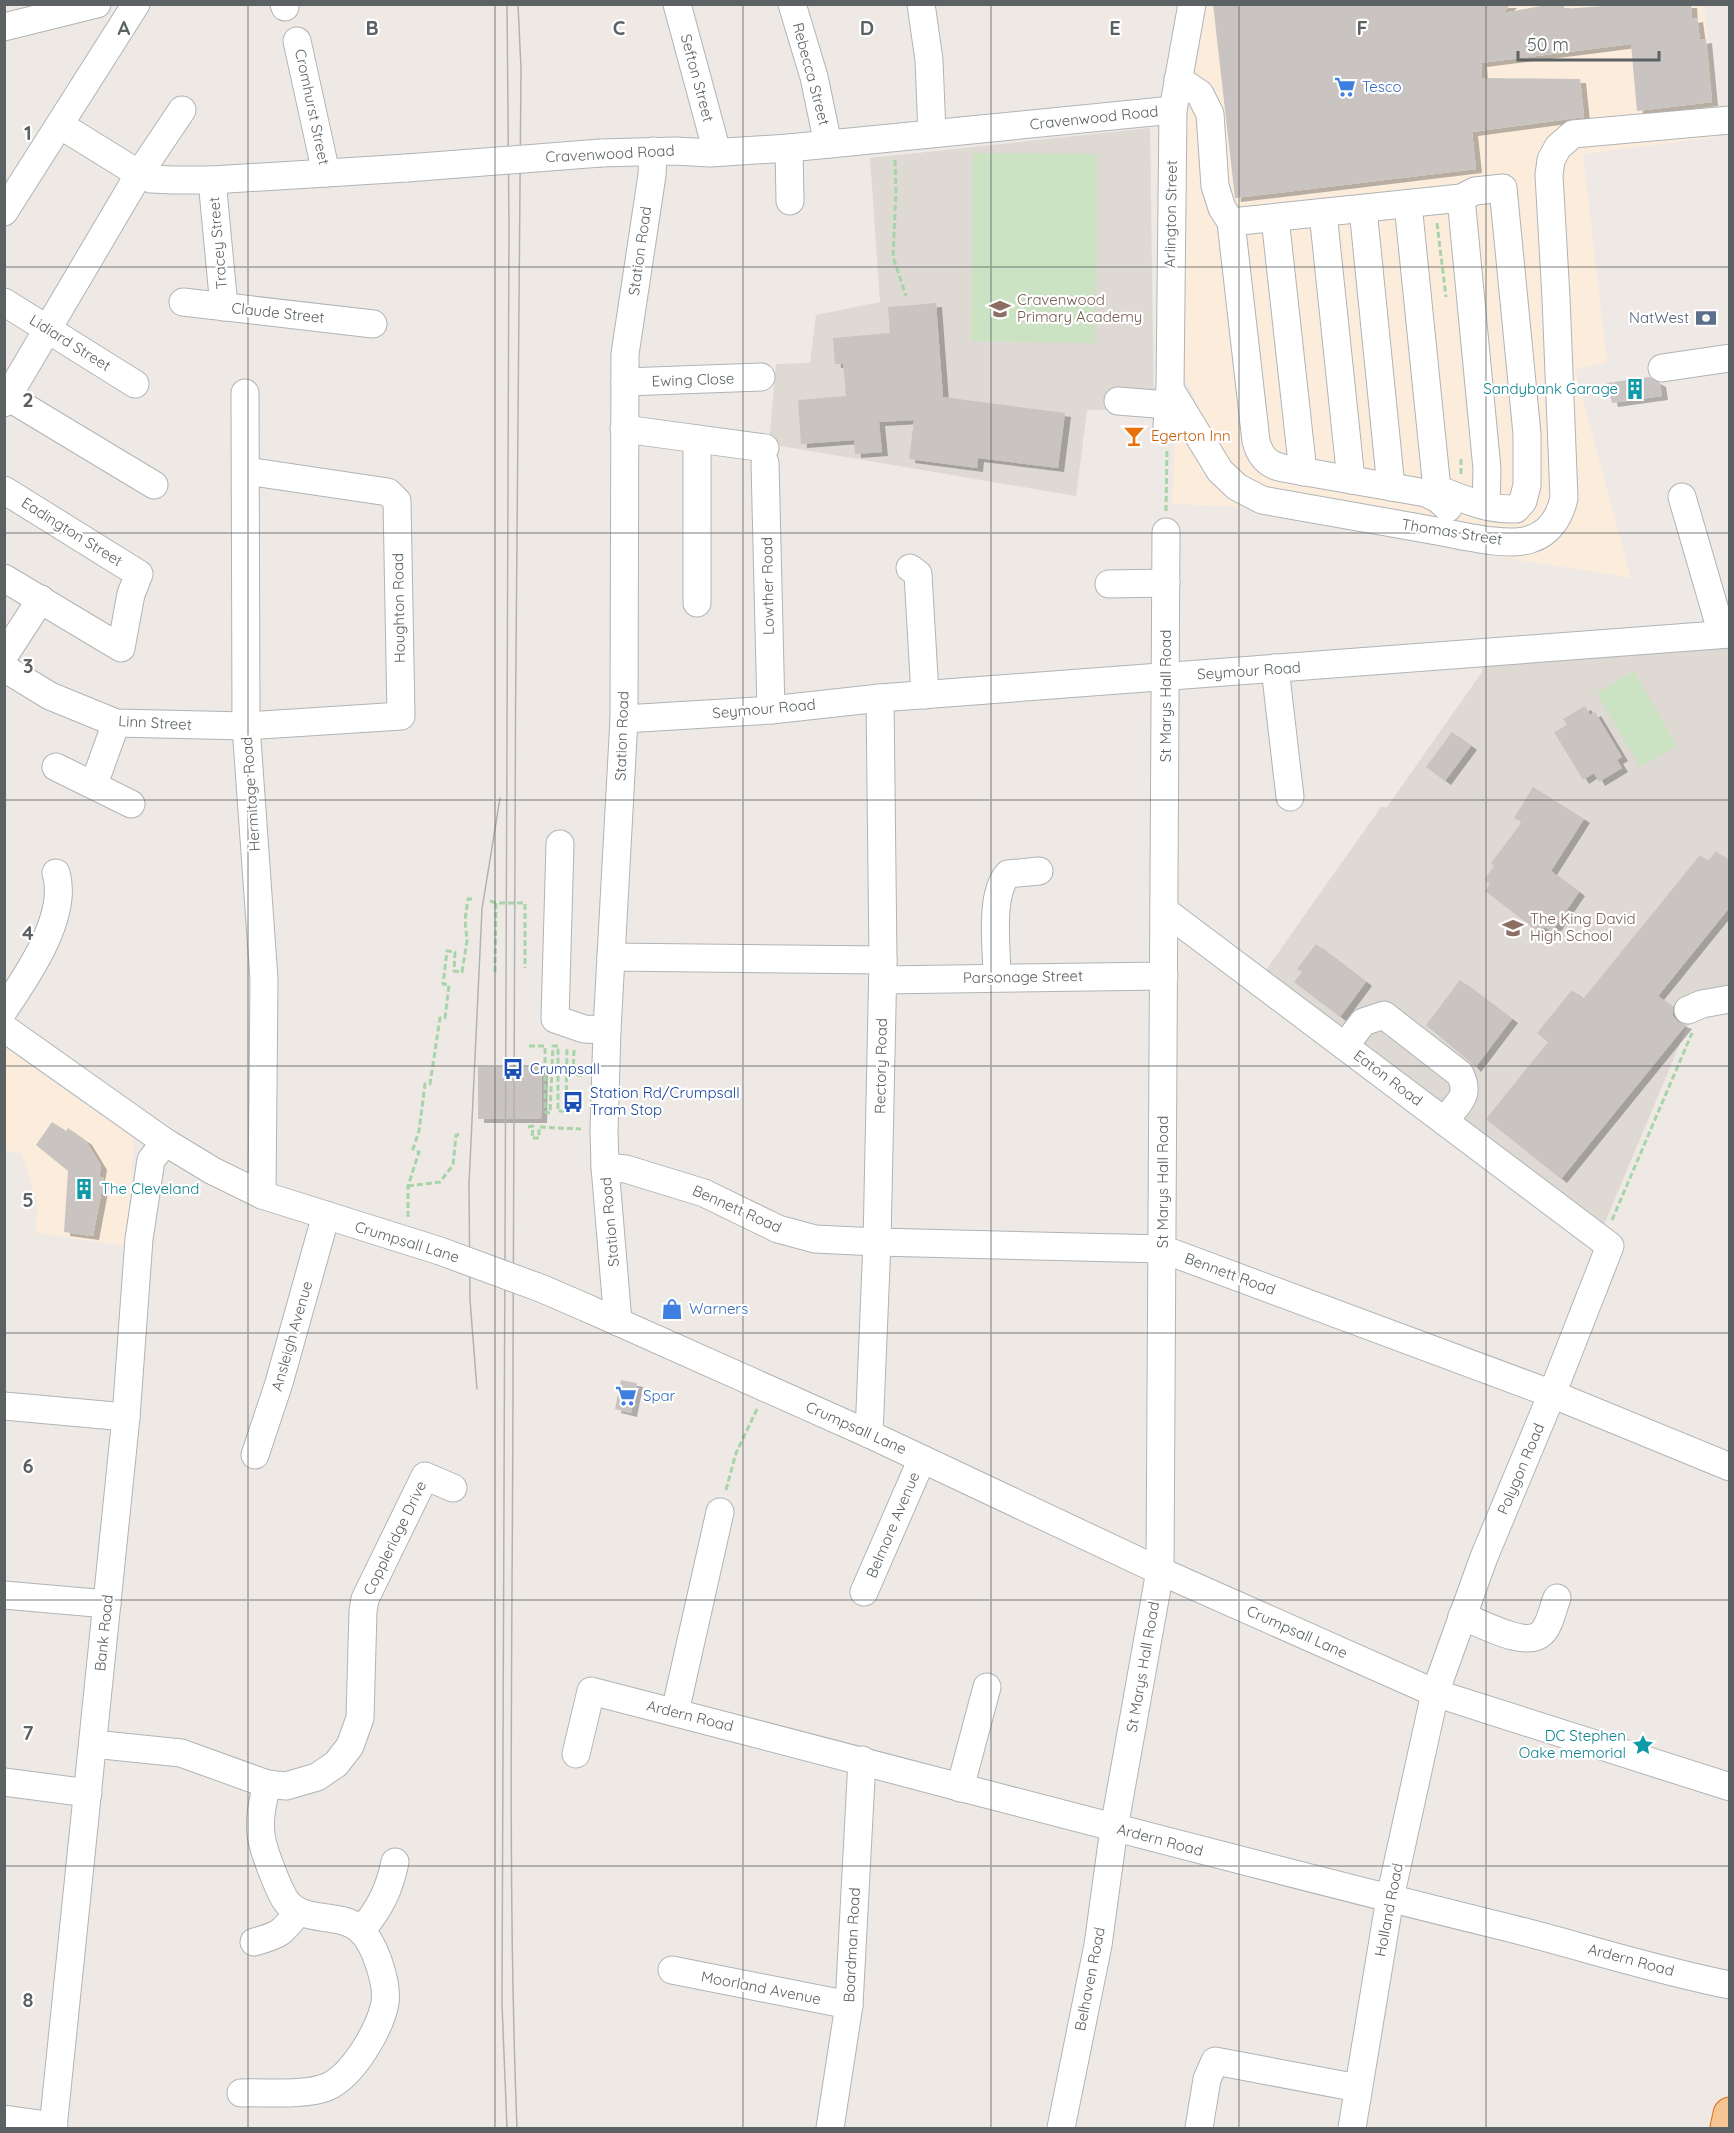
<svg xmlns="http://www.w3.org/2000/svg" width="1734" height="2133" font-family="Quicksand,sans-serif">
  <defs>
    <filter id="shadow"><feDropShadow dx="6" dy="4" stdDeviation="0" flood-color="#0004"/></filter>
  </defs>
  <rect width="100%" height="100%" fill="#eee9e5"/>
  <!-- commercial -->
  <g fill="#fbecdc">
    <polygon points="1207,5 1704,5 1719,137 1583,154 1607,362 1575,370 1631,578 1525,561 1243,507 1172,504 1175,434 1191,440 1204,418 1183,374 1186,124"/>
    <polygon points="4,1047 134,1139 126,1246 36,1233 37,1201 21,1153 5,1151"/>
  </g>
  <!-- education -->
  <g fill="#ded9d3">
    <polygon points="1150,128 1154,410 1087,410 1076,496 769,444 776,364 810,363 816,315 880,302 870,158"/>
    <polygon points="1729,645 1729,1009 1693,1021 1687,1027 1604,1225 1266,970 1381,807 1387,807 1482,672 1483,664"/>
  </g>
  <!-- green -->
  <g fill="#cbe3c3">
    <polygon points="973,153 1097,154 1095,343 971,341"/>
    <polygon points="1634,671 1677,746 1640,767 1597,693"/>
  </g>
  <!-- building -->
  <g fill="#c9c4c1" filter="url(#shadow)">
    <polygon points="1213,4 1511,4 1503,13 1552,4 1564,4 1564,9 1629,4 1691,4 1692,19 1697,18 1700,40 1706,39 1712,102 1637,111 1631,44 1481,63 1482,78 1580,79 1584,117 1472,132 1476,169 1235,198"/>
    <polygon points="936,303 943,397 1065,413 1058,468 978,458 977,468 909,459 914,420 879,422 882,452 855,454 854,440 801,444 798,400 846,396 843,364 835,364 833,338 890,333 888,307"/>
    <polygon points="1649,377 1660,383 1662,396 1612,403 1607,383"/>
    <polygon points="1585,706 1590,715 1595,712 1622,757 1617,760 1622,768 1599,782 1594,773 1583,780 1554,732 1567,725 1563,719"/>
    <polygon points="1452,732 1471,746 1445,781 1426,767"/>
    <polygon points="1533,787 1584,819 1551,871 1579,892 1552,932 1545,927 1540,933 1485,891 1490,884 1484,880 1494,866 1491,863 1522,822 1514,818"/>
    <polygon points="1716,851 1730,862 1730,907 1658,996 1673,1007 1673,1016 1678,1022 1686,1025 1561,1179 1486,1119 1548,1042 1537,1033 1572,990 1583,999 1700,855 1708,861"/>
    <polygon points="1316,944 1366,982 1340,1017 1294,982 1302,972 1297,969"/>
    <polygon points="1460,980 1512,1019 1475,1068 1470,1062 1426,1025"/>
    <polygon points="478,1067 542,1067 541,1119 478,1119"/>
    <polygon points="52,1122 66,1131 68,1128 86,1141 101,1166 99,1177 104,1178 93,1236 64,1232 68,1171 36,1145"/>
    <polygon points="621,1380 637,1383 631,1413 615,1409"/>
  </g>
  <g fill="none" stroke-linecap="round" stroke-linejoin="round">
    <defs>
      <g id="minor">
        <polyline points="284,4 285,7"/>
        <polyline points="677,4 717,152"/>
        <polyline points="792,4 814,77 828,144"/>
        <polyline points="921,4 929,60 932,133"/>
        <polyline points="4,27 97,4"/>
        <polyline points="297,41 326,173"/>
        <path d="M1178,79L1200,94L1210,114L1215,186L1222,208L1231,222L1256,441C1260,457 1268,465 1283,468L1426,493L1438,499L1448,508"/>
        <polyline points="60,125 139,174 151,179 173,180 212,180 407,168"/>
        <polyline points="789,148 790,201"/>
        <polyline points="601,153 676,151 710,153 789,148 1173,110"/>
        <polyline points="212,180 224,307"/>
        <polyline points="1461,198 1487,469 1486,506"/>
        <polyline points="1408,204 1438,499"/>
        <polyline points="1363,209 1391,487"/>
        <polyline points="4,212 136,4"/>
        <polyline points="1323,213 1351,480"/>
        <polyline points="1275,218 1303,472"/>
        <path d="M1231,222L1461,198L1475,191L1503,188L1527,434V485L1523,501L1516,509C1487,510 1463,499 1437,489"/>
        <polyline points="4,302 135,384"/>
        <polyline points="183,302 373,324"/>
        <polyline points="1662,368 1730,358"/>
        <polyline points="625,382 761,377"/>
        <path d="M1170,389L1220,471L1237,487L1262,500C1318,510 1375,520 1431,530C1456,534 1507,548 1531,539C1550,533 1560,516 1564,498L1556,298L1549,175L1551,160L1558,147L1573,134L1730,120"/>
        <polyline points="245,393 246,726 264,979 262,1195"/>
        <polyline points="8,397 154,485"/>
        <polyline points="1118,401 1168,405"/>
        <polyline points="4,403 139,174 182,110"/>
        <polyline points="1167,426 1170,389 1173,110 1192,4"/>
        <polyline points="624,429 765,448"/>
        <polyline points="697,439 697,603"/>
        <polyline points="765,463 771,710"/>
        <polyline points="4,490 139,574 131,594 121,648 4,578"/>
        <polyline points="1682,497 1722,634"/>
        <polyline points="910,568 918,574 925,695"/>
        <polyline points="1109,584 1166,583"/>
        <polyline points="4,656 41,599"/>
        <polyline points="4,668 50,696 116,723 246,726 401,716 397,501 388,492 246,471"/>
        <polyline points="1275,668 1290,797"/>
        <polyline points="624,719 771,710 880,698 1730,634"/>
        <polyline points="56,767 131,804"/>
        <polyline points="94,784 116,723"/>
        <polyline points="560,844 555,1019 584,1029 607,1030"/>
        <polyline points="1165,911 1610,1246 1552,1394 1484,1557 1435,1693 1390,1898 1352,2128"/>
        <polyline points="611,957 883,960"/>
        <path d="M997,977C997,949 989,895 1008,874L1039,871"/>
        <polyline points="883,980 1164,976"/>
        <path d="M4,1010C27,976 69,916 56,873"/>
        <polyline points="1688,1010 1702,1004 1730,999"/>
        <polyline points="4,1028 165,1142 213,1171 262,1195 440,1251"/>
        <path d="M1345,1046L1363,1022L1384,1015L1460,1074C1471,1096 1458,1103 1445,1120"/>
        <polyline points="605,1167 626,1169 704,1193 778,1229 815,1239 877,1242 1162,1249 1552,1394 1730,1467"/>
        <polyline points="589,1309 869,1434 1160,1571 1435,1693 1730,1787"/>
        <polyline points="618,1322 605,1167 604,1130 607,1030 624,719 625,354 652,175 653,151"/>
        <polyline points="4,1406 126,1417"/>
        <polyline points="869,1434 877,1242 883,960 880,698"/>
        <polyline points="255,1455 279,1383 326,1215"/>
        <polyline points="864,1592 922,1459"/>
        <polyline points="4,1595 107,1604"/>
        <path d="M1462,1616C1481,1623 1526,1649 1542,1633C1550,1625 1553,1608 1557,1598"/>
        <polyline points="675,1712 720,1512"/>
        <polyline points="93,1744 181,1753 267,1784 286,1786 317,1777 336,1764 350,1746 360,1718 363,1611 365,1599 425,1476 453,1488"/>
        <path d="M576,1754L591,1691C891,1768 1189,1849 1489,1923C1569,1942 1649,1969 1730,1985"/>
        <polyline points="4,1782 88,1793"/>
        <polyline points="960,1788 987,1687"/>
        <path d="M361,1931C380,1908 389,1891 395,1862"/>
        <path d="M254,1942C280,1935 282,1933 298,1912"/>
        <polyline points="672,1970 849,2005"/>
        <path d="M241,2093C266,2092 305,2096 327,2087C353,2076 380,2029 385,2003C388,1983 374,1940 358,1928C336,1911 300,1925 284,1898C277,1885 262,1848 261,1834C259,1817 263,1801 267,1784"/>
        <polyline points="4,2119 54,2126"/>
        <polyline points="53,2128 126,1417 139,1239 151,1160 165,1142"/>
        <polyline points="830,2128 849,2005 862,1760"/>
        <polyline points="1061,2128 1098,1945 1114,1828 1160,1571 1166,532"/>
        <polyline points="1199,2128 1207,2079 1215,2061 1358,2088"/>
      </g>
      <polyline id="highway" points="1727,2128 1730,2114"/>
    </defs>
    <!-- minor casing -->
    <use href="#minor" stroke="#b0b4b6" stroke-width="29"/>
    <!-- highway casing -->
    <use href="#highway" stroke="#e16e11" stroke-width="35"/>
    <!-- path -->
    <g stroke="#a7d4a8" stroke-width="3" stroke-dasharray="6 3" stroke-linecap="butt">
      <polyline points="895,160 896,191 893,257 906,296"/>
      <polyline points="1437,223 1446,297"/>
      <polyline points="1461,459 1461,476"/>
      <polyline points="1166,511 1167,449"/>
      <polyline points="490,901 496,903"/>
      <polyline points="495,972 496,903 525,903 525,968"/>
      <polyline points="529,1046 545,1046 545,1112 550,1113 553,1046 558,1046 558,1111 566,1111 567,1047"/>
      <polyline points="574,1050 573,1074 583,1076"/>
      <polyline points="528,1127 533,1126 532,1138 539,1138 539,1127 581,1129"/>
      <polyline points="408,1186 440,1182 453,1165 456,1135 460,1135"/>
      <polyline points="408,1217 408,1186 419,1152 413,1149 419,1131 425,1084 430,1084 440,1018 445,1018 449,985 443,984 447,951 455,952 454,971 462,972 467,941 465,920 468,899 474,899"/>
      <polyline points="1612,1220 1692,1033"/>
      <polyline points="726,1490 736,1453 758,1407"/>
    </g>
    <!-- minor -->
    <use href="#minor" stroke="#fff" stroke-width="27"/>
    <!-- highway -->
    <use href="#highway" stroke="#f5c594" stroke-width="33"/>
    <!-- tram -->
    <g stroke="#b1b2b2" stroke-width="1.5">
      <polyline points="507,4 509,226 502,2004 507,2128"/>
      <polyline points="477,1389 470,1300 469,1184 482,909 500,798"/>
      <path d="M517,2128C507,1873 513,1618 513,1363C514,932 516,500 521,69L518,4"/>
    </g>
    <defs>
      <g id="minor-bridge">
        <polyline points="407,168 601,153"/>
        <polyline points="440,1251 543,1289 589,1309"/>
      </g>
    </defs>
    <!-- minor-bridge casing -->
    <use href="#minor-bridge" stroke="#b0b4b6" stroke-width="29" stroke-linecap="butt"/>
    <!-- minor-bridge -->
    <use href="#minor-bridge" stroke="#fff" stroke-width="27"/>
  </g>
  <!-- grid -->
  <path fill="none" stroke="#5c6264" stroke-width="1.5" stroke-opacity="0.55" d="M248,4V2128M495,4V2128M743,4V2128M991,4V2128M1239,4V2128M1486,4V2128M4,267H1730M4,533H1730M4,800H1730M4,1066H1730M4,1333H1730M4,1600H1730M4,1866H1730"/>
  <!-- icons -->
  <defs>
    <symbol id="supermarket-bare" viewBox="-9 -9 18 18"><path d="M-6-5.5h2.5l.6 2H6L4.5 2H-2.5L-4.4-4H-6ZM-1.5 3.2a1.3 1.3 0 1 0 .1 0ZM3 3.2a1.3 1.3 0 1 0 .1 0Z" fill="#3f7fe0" stroke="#fff" stroke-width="2.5" paint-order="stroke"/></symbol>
    <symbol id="school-bare" viewBox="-9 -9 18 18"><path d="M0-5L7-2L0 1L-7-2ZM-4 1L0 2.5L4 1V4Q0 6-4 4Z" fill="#8d6e63" stroke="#fff" stroke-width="2.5" paint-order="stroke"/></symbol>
    <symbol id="bank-bare" viewBox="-9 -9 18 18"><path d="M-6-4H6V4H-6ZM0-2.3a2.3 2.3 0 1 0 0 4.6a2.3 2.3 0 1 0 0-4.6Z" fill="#5c6f8a" stroke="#fff" stroke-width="2.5" paint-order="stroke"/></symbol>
    <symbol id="building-bare" viewBox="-9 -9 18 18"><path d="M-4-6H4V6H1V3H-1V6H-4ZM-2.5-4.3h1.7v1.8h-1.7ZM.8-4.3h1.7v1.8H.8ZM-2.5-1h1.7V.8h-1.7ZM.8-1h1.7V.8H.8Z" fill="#0f9aa8" stroke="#fff" stroke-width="2.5" paint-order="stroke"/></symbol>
    <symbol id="bar-bare" viewBox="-9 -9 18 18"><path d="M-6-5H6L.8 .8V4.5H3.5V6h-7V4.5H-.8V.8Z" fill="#e8710a" stroke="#fff" stroke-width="2.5" paint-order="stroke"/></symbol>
    <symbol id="bus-bare" viewBox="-9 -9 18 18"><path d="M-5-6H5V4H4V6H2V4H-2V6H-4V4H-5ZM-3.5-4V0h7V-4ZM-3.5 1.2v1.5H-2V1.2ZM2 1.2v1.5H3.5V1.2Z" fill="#1a4fb4" stroke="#fff" stroke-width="2.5" paint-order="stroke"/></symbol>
    <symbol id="shop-bare" viewBox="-9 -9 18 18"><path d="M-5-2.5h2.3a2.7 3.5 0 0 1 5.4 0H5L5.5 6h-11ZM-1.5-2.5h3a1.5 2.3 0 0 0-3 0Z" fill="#3f7fe0" stroke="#fff" stroke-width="2.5" paint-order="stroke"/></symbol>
    <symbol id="sight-bare" viewBox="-9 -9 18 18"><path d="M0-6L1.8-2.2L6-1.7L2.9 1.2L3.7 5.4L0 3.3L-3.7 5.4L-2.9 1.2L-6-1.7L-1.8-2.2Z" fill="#0f9aa8" stroke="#fff" stroke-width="2.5" paint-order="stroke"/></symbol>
  </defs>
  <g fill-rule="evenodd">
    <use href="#supermarket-bare" x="1330" y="72" width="30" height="30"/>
    <use href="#school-bare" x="985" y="294" width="30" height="30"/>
    <use href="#bank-bare" x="1691" y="303" width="30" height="30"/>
    <use href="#building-bare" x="1620" y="374" width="30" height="30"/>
    <use href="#bar-bare" x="1119" y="421" width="30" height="30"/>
    <use href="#school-bare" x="1498" y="913" width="30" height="30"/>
    <use href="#bus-bare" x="498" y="1054" width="30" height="30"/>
    <use href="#bus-bare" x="558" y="1087" width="30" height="30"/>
    <use href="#building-bare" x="69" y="1174" width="30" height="30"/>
    <use href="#shop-bare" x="657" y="1294" width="30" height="30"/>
    <use href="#supermarket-bare" x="611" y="1381" width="30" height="30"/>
    <use href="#sight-bare" x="1628" y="1730" width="30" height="30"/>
  </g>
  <g text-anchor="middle" stroke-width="4.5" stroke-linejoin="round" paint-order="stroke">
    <!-- street labels -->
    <g font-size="15" fill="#5c6264" stroke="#fff">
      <text transform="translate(811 74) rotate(75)" y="5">Rebecca Street</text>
      <text transform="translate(697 78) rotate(75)" y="5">Sefton Street</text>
      <text transform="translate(312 107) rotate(78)" y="5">Cromhurst Street</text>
      <text transform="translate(1094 118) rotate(-6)" y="5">Cravenwood Road</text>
      <text transform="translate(610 154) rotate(-3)" y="5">Cravenwood Road</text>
      <text transform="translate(1171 214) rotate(-89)" y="5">Arlington Street</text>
      <text transform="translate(218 243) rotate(-95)" y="5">Tracey Street</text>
      <text transform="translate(640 251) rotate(-82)" y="5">Station Road</text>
      <text transform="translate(278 313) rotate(6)" y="5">Claude Street</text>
      <text transform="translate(70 343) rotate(32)" y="5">Lidiard Street</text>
      <text transform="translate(693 380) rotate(-2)" y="5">Ewing Close</text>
      <text transform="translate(72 532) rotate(32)" y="5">Eadington Street</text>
      <text transform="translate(1452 532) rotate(9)" y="5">Thomas Street</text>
      <text transform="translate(768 586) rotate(-91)" y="5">Lowther Road</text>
      <text transform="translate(399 608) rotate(-91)" y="5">Houghton Road</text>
      <text transform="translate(1249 671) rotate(-4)" y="5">Seymour Road</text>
      <text transform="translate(1166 696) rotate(-90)" y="5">St Marys Hall Road</text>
      <text transform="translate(764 709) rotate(-5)" y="5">Seymour Road</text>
      <text transform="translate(155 723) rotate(3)" y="5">Linn Street</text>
      <text transform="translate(622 736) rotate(-88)" y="5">Station Road</text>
      <text transform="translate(251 794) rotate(-94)" y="5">Hermitage Road</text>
      <text transform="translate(1023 977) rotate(-1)" y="5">Parsonage Street</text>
      <text transform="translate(881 1066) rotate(-89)" y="5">Rectory Road</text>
      <text transform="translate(1388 1078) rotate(37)" y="5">Eaton Road</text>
      <text transform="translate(1163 1182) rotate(-90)" y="5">St Marys Hall Road</text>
      <text transform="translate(737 1209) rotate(24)" y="5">Bennett Road</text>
      <text transform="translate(610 1222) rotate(-95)" y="5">Station Road</text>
      <text transform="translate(407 1242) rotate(17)" y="5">Crumpsall Lane</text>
      <text transform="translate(1230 1274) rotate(20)" y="5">Bennett Road</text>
      <text transform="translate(292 1336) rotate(-74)" y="5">Ansleigh Avenue</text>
      <text transform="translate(856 1428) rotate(24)" y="5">Crumpsall Lane</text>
      <text transform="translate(1521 1469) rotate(-67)" y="5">Polygon Road</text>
      <text transform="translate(893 1525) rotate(-67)" y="5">Belmore Avenue</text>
      <text transform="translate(395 1538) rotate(-64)" y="5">Coppleridge Drive</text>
      <text transform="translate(1297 1632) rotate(24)" y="5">Crumpsall Lane</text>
      <text transform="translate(104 1633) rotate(-84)" y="5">Bank Road</text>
      <text transform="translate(1143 1667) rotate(-80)" y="5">St Marys Hall Road</text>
      <text transform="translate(690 1716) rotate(14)" y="5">Ardern Road</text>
      <text transform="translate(1160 1840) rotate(15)" y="5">Ardern Road</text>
      <text transform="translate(1389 1910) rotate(-79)" y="5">Holland Road</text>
      <text transform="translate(852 1945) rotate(-87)" y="5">Boardman Road</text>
      <text transform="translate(1631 1960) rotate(15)" y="5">Ardern Road</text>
      <text transform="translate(1090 1979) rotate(-79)" y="5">Belhaven Road</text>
      <text transform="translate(761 1988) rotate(11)" y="5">Moorland Avenue</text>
    </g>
    <!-- shop labels -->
    <g font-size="15" fill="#366cbe" stroke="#fff" text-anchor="start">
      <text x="1362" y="92">Tesco</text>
      <text x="689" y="1314">Warners</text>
      <text x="643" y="1401">Spar</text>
    </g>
    <!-- education labels -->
    <g font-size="15" fill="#785e54" stroke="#fff" text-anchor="start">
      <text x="1017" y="305">Cravenwood<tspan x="1017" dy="17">Primary Academy</tspan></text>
      <text x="1530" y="924">The King David<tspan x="1530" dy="17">High School</tspan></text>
    </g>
    <!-- service labels -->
    <g font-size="15" fill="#4e5e75" stroke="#fff" text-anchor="end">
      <text x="1689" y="323">NatWest</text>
    </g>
    <!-- culture labels -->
    <g font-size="15" fill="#0d838f" stroke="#fff" text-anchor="end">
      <text x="1618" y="394">Sandybank Garage</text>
      <text x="101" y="1194" text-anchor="start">The Cleveland</text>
      <text x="1626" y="1741">DC Stephen<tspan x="1626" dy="17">Oake memorial</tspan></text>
    </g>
    <!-- food labels -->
    <g font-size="15" fill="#c56008" stroke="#fff" text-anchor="start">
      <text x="1151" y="441">Egerton Inn</text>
    </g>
    <!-- transit labels -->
    <g font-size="15" fill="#164399" stroke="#fff" text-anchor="start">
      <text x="530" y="1074">Crumpsall</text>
      <text x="590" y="1098">Station Rd/Crumpsall<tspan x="590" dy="17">Tram Stop</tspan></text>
    </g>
  </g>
  <g font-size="20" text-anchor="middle" font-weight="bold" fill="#5c6264" stroke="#fff" stroke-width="4.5" stroke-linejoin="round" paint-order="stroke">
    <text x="124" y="35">A</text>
    <text x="372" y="35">B</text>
    <text x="619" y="35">C</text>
    <text x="867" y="35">D</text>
    <text x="1115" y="35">E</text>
    <text x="1362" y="35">F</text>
    <text x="28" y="140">1</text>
    <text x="28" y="407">2</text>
    <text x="28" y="673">3</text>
    <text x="28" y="940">4</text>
    <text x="28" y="1207">5</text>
    <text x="28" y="1473">6</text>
    <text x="28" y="1740">7</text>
    <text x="28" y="2007">8</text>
  </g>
  <!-- border -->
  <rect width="1734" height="2133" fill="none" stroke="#5c6264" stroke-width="12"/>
  <!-- scale -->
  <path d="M1518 51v9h141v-9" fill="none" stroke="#5c6264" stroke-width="3"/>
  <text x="1527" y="51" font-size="18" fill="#5c6264" stroke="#ffffff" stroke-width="4.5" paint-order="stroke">50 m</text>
</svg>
